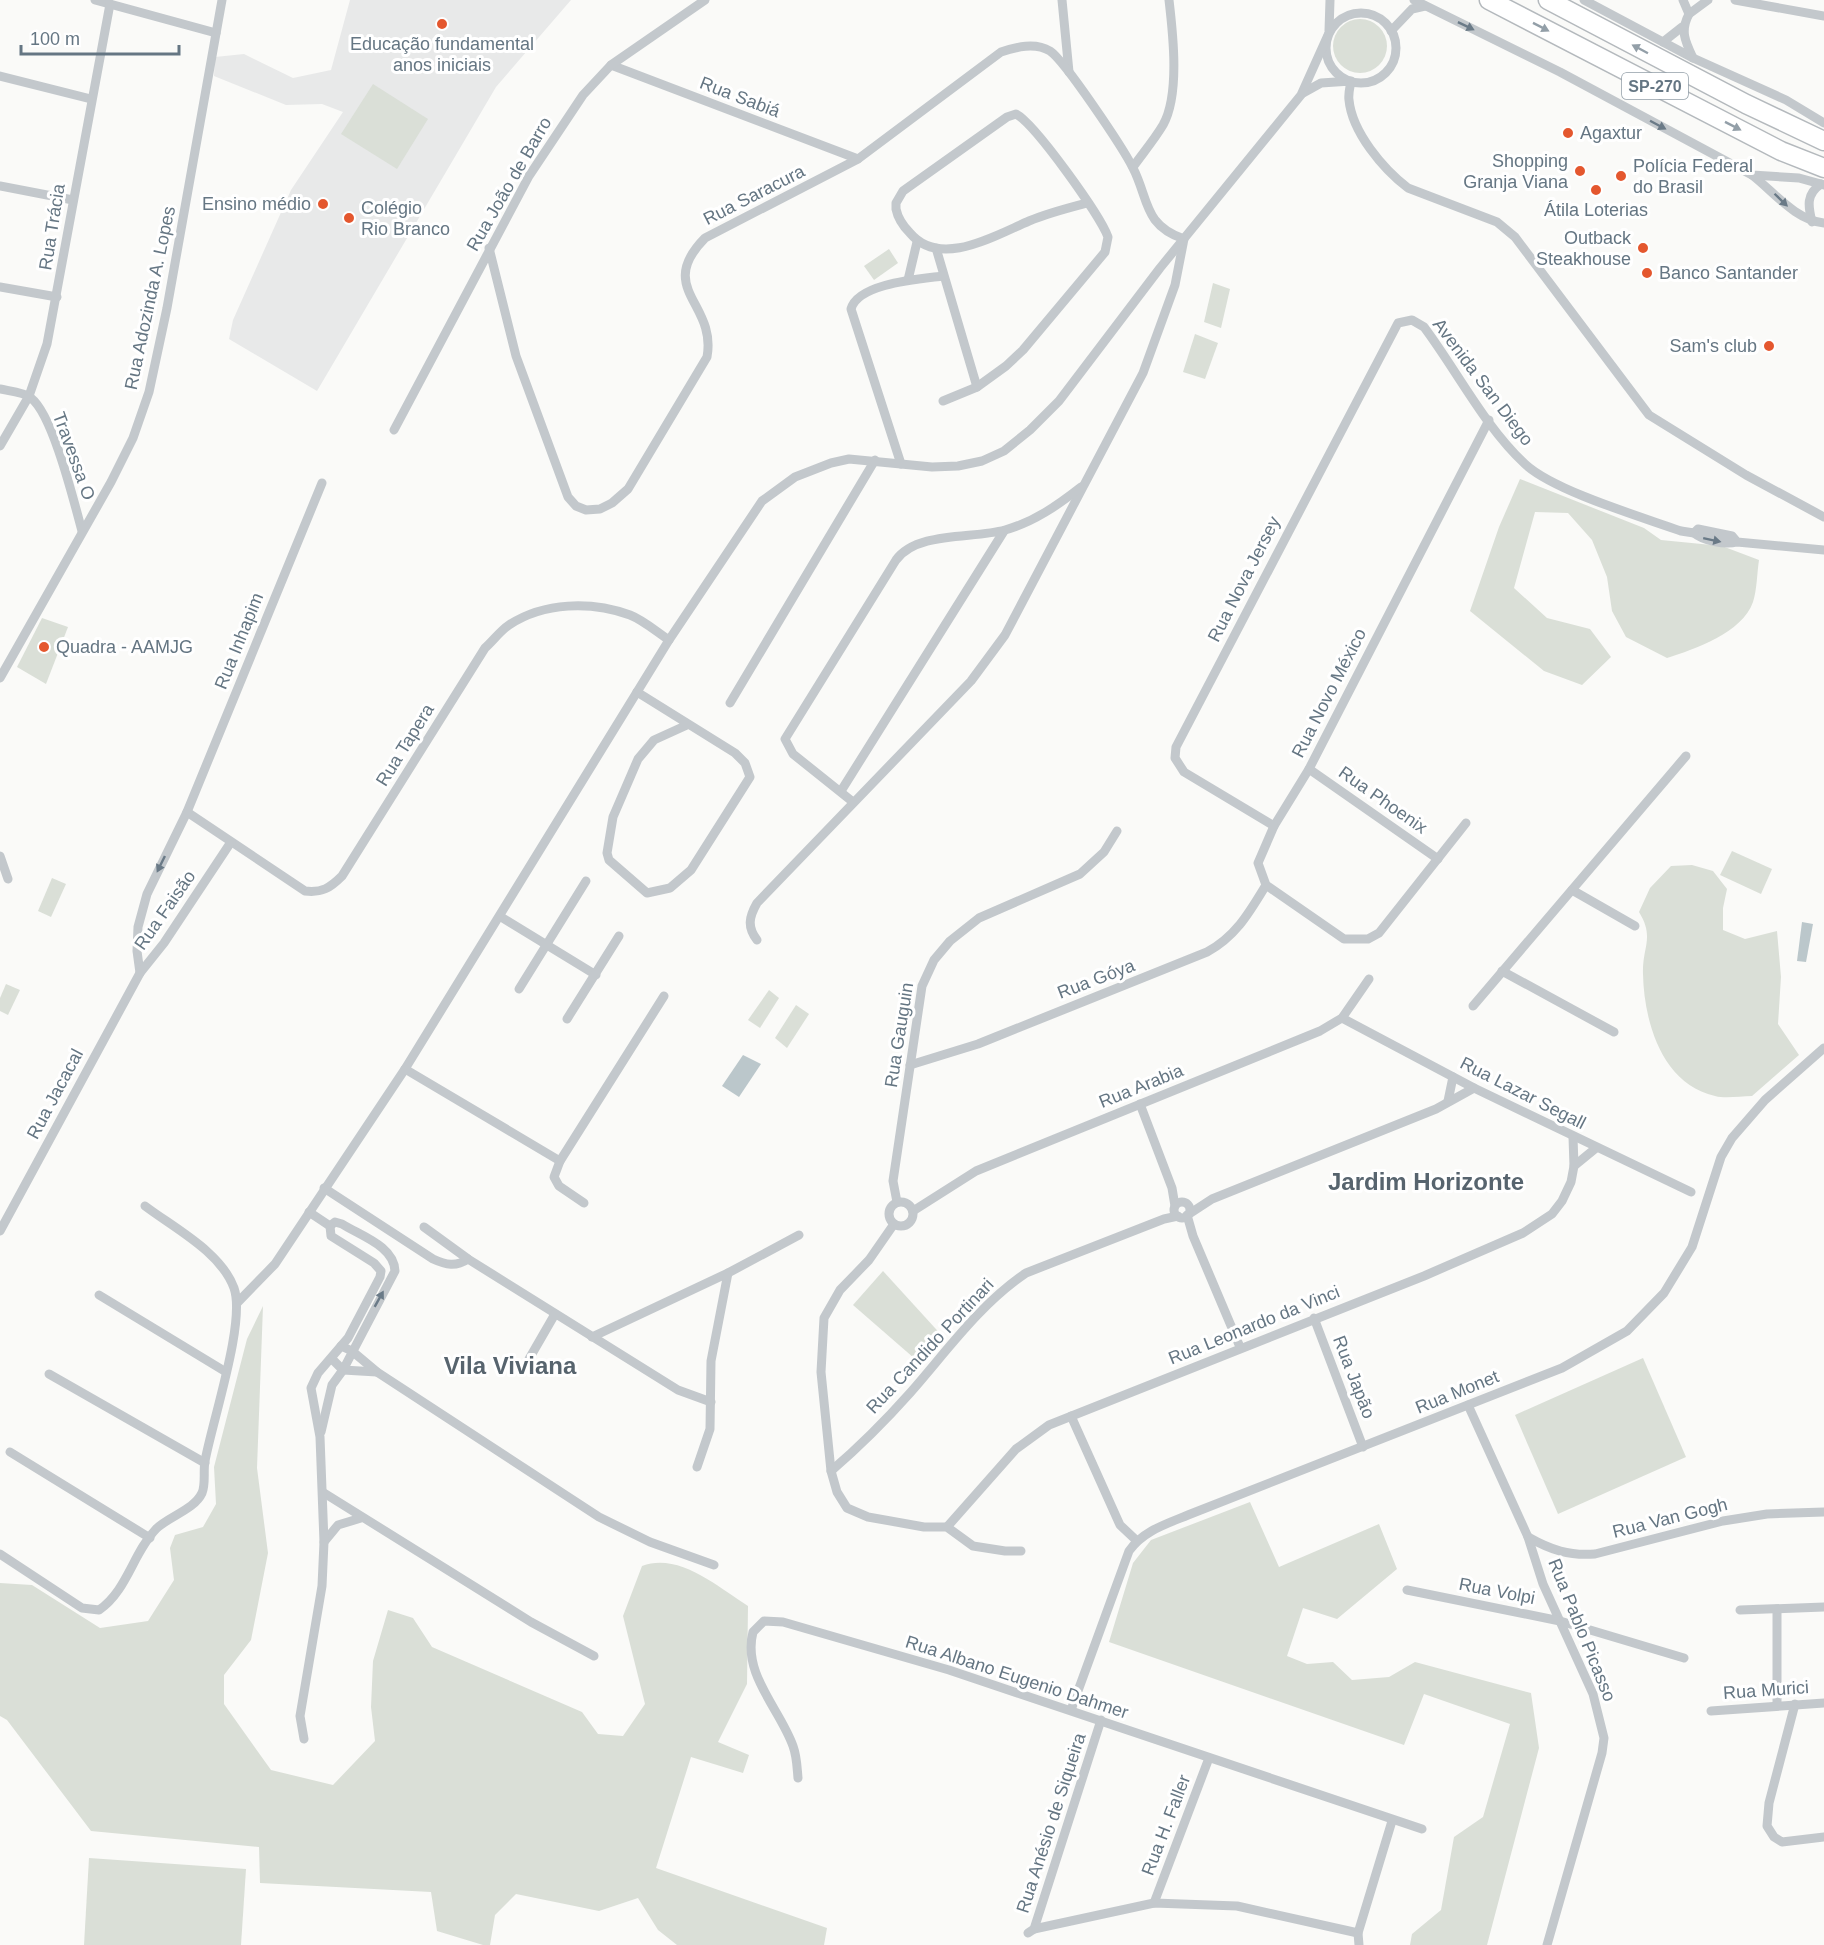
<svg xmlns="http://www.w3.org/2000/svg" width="1824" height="1945" font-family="Arial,sans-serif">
  <rect width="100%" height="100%" fill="#fafaf8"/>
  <!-- built -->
  <polygon fill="#e8e9e9" points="350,0 571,0 496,87 317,391 229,339 233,320 291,190 343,112 322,104 286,105 214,76 215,57 244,54 293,78 331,70"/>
  <!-- green -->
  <g fill="#dadfd7">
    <circle cx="1360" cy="46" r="27"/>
    <polygon points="373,84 428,119 397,169 341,134"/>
    <polygon points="889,249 898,263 874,280 864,266"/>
    <polygon points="1213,283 1230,289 1221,328 1204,322"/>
    <polygon points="1195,334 1218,343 1205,379 1183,372"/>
    <path d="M1520,479L1644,528L1661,540L1722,546L1759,560C1757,573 1757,590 1753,602C1742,633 1695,649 1667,658L1626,637L1612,611L1607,577L1592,540L1568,513L1535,512L1514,588L1547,618L1590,629L1611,657L1582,685L1544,671L1470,611L1499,527Z"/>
    <polygon points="42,618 68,627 46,684 17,667"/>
    <polygon points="1732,851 1772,869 1761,894 1720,875"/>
    <path d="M1692,865L1713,871L1727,889L1723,908V930L1745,939L1777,931L1781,977L1778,1024L1799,1055L1752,1096C1740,1096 1726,1099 1715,1096C1662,1084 1644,1022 1643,974C1642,947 1655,938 1639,912L1650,888L1671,866Z"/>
    <polygon points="52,878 66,884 51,917 38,911"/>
    <polygon points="6,984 20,990 8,1015 0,1011 0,998"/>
    <polygon points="769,990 779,998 760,1028 748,1020"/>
    <polygon points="796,1005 809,1014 787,1048 775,1038"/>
    <polygon points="883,1271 945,1339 922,1365 853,1305"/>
    <path d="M263,1306L257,1468L268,1553L251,1640L224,1675V1704L271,1770L333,1785L375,1741L371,1707L373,1661L388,1610L413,1618L432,1647L582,1712L598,1734L623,1736L645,1704L623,1616L642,1566C679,1552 718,1587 748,1606L747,1684L718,1742L749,1755L743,1773L691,1757L656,1868L827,1928L824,1945H677L658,1930L638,1898L599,1911L516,1894L495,1915L490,1945H483L437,1931L431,1892L260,1883L259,1847L91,1831L7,1720L0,1716V1583L32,1585L100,1628L148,1621L174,1580L170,1548L175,1535L203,1527L216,1504L214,1467L247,1339Z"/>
    <polygon points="1643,1358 1686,1457 1558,1514 1515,1415"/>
    <polygon points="1250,1502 1279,1567 1379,1524 1397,1569 1337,1619 1303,1608 1287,1656 1307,1664 1333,1662 1352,1680 1389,1677 1415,1662 1531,1693 1539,1748 1487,1945 1410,1945 1412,1934 1441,1910 1454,1837 1483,1817 1510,1724 1424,1694 1404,1745 1109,1642 1133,1563 1151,1540"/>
    <polygon points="89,1858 246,1869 241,1945 84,1945"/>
  </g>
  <!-- water -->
  <g fill="#bbc7cb">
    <polygon points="1802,922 1813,924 1806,962 1797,961"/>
    <polygon points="743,1055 761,1064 739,1097 722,1086"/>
  </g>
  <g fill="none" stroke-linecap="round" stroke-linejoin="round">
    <defs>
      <g id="highway">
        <polyline points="1489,0 1781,151 1824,168"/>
        <polyline points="1548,0 1746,104 1824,141"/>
      </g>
    </defs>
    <!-- highway casing -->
    <use href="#highway" stroke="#b4b9bd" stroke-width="21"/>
    <!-- street -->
    <g stroke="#c3c8cc" stroke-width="9">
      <polyline points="95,0 216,33"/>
      <polyline points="1062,0 1069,72"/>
      <polyline points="1414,0 1560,72 1752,175 1799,178 1824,185"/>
      <polyline points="1584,0 1693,58 1786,100 1824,123"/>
      <path d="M1683,0L1689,14C1680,31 1685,41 1693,58"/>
      <polyline points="1735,0 1824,16"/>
      <circle cx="1361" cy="48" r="35"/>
      <polyline points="1689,14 1708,0"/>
      <polyline points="1329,31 1330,0"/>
      <polyline points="1391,31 1412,9 1425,6"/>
      <polyline points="1663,42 1682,27"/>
      <polyline points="611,65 858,159"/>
      <polyline points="0,76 91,99"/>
      <path d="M1303,93L1321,83L1351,81C1350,87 1348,94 1349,100C1352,132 1383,169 1408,188L1497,222L1515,237L1649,415L1746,475L1824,517"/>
      <path d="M1133,167C1143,153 1154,140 1163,125C1180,95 1173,34 1169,0"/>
      <path d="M1752,175C1774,192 1795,220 1824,223"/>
      <polyline points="0,186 73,200"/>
      <path d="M1812,222C1808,206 1806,194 1821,184"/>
      <path d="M489,248L516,356L568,497L576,506L586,510L600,509L612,503L628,489L707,357C717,303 655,289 705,238L858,159L1001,52C1016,47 1035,42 1050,51C1065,61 1123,148 1133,168C1149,199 1143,225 1184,239L1175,285L1143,373L1005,635L971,681L757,903C749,917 747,927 757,940"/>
      <polyline points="936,248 977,387"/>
      <polyline points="908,280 917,242"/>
      <polyline points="0,287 57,297"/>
      <path d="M0,389C9,391 24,392 31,398C53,415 74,502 82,531"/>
      <path d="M943,401L977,387L1006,366L1023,350L1105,252L1108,237C1100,215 1035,124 1016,114L1007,117L903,191L896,203V209C898,219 903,226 910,233C940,269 996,235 1029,221C1048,213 1068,208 1087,203"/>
      <polyline points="394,430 529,176 583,95 611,65 705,0"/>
      <polyline points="0,446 29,396 47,344 110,4"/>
      <path d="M901,464L851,309C858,283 920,279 943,276"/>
      <path d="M1737,542L1732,536L1698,529L1694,533C1703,541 1725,545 1737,542L1824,550"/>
      <polyline points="0,678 111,482 133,438 149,392 167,308 222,0"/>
      <polyline points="637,692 735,753 745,763 750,777 691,870 670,888 647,893 609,860 607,853 613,817 638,759 654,740 687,725"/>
      <polyline points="730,703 875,460"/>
      <polyline points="1309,769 1438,859"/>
      <polyline points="841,791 1004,531"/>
      <path d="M853,802L793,754L785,739L896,560C917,531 973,539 1005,530C1034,522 1058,505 1081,487"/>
      <path d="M187,812L305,891C322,893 330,888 342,876L485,648C493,641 500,631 509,625C544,602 591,601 630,615C643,620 657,632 669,640"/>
      <polyline points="1466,823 1379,933 1368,939 1344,939 1266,885 1258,863 1274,826 1309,769 1489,420"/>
      <path d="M1274,826L1184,772L1175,758L1176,747L1398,323L1412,320L1424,327C1457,371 1485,427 1525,464C1554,491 1642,517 1681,531L1694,533"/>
      <polyline points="0,856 8,879"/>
      <polyline points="1572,890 1635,926"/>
      <polyline points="501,917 596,975"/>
      <polyline points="1502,971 1614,1032"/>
      <polyline points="140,973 137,951 138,927 147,894 187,812 322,483"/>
      <polyline points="519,989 586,881"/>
      <polyline points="1473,1006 1686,756"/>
      <polyline points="1342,1018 1474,1088 1691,1192"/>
      <polyline points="567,1019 619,936"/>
      <path d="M910,1065L978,1044L1207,952C1236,936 1249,913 1266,885"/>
      <polyline points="405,1069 560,1161 664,996"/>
      <polyline points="1448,1101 1453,1077"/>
      <polyline points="1140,1104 1172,1188 1175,1206"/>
      <polyline points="560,1161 554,1177 559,1186 584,1203"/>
      <polyline points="1574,1166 1596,1148"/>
      <path d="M324,1188L433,1259C446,1265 456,1267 468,1259"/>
      <circle cx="901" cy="1214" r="12"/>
      <polyline points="897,1202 893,1181 922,986 934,960 950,941 979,918 1080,874 1104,852 1117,831"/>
      <circle cx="1182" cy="1210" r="8"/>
      <polyline points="913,1211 976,1171 1320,1031 1342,1018 1369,979"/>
      <polyline points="309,1212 330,1226"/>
      <polyline points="1189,1214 1212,1199 1436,1109 1474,1088"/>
      <polyline points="1187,1215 1193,1236 1240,1347"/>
      <polyline points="894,1224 869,1260 840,1290 824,1318 821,1372 831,1471 837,1492 847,1508 868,1517 924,1527 947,1527 973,1546 1005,1551 1021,1551"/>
      <polyline points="424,1227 468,1259 678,1390 711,1402"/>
      <polyline points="0,1231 140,973 164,943 231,842"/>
      <polyline points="99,1295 226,1372"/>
      <polyline points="238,1302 275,1264 405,1069 669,640 762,501 795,477 831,463 849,459 932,467 958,466 982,461 1004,451 1030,430 1059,401 1160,268 1301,95 1328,35"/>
      <polyline points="1314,1318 1363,1447"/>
      <polyline points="592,1337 728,1273 799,1235"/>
      <polyline points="341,1346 352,1351 377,1372 599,1517 650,1542 714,1565"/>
      <polyline points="332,1359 343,1370 377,1372"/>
      <polyline points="529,1359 555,1314"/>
      <polyline points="49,1374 205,1463"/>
      <polyline points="1468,1405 1528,1537 1543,1584 1593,1694 1604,1738 1602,1753 1547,1945"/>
      <polyline points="1071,1416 1120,1525 1137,1541"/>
      <path d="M321,1432L332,1385L343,1370L395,1271C394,1246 361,1236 342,1224L335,1222L330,1226"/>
      <polyline points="10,1452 150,1538"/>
      <polyline points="697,1467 710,1429 711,1361 728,1273"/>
      <path d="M831,1471C859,1447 886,1420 910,1393C947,1351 979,1305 1026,1273L1164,1219L1178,1216"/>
      <polyline points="324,1493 531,1622 594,1656"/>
      <polyline points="947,1527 1016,1449 1049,1425 1424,1276 1523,1233 1552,1214 1562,1201 1571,1182 1574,1166 1573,1137"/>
      <path d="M1528,1537C1551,1550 1569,1556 1595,1554L1723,1521L1767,1514L1824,1512"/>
      <polyline points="324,1542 338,1525 361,1518"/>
      <path d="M0,1554L82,1608L99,1610C127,1591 133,1553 156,1529C169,1516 194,1510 202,1493C206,1484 203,1471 205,1461C212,1422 246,1322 234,1288C221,1252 174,1228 145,1206"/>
      <polyline points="1407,1590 1560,1621 1684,1658"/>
      <polyline points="1777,1609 1777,1704"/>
      <polyline points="1740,1610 1824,1607"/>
      <polyline points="1795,1704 1769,1803 1767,1826 1774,1837 1782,1842 1824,1837"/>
      <path d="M1071,1710L1129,1551C1143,1531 1166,1524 1188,1515L1562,1368L1627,1331L1664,1293L1692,1247L1721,1157L1732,1138L1765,1100L1824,1048"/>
      <polyline points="1711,1711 1824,1703"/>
      <polyline points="304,1739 300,1716 322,1586 324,1542 320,1437 311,1388 318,1373 348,1338 380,1277 381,1271 374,1263 331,1236 330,1226"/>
      <path d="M798,1778C797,1767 797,1757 793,1746C780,1709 742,1674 753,1632L764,1621L783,1622L949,1670L1422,1829"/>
      <polyline points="1154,1903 1209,1758"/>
      <polyline points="1034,1929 1154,1903 1237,1906 1358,1933"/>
      <polyline points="1028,1933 1034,1929 1101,1720"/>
      <polyline points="1359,1945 1358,1933 1392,1821"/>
    </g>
    <!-- highway -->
    <use href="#highway" stroke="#fff" stroke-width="18"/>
  </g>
  <!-- one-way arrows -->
  <defs><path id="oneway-solid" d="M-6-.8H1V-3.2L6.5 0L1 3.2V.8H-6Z" transform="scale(1.5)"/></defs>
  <g fill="#6a7a87">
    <use href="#oneway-solid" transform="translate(1466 26) rotate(26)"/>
    <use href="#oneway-solid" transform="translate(1658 125) rotate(28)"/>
    <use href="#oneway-solid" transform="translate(1781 200) rotate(44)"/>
    <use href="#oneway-solid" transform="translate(1712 540) rotate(12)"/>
    <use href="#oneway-solid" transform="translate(161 864) rotate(116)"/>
    <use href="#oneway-solid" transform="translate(379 1299) rotate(-61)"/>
  </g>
  <g fill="#939fa8">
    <use href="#oneway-solid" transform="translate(1541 27) rotate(27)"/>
    <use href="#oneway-solid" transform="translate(1640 49) rotate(-152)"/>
    <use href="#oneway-solid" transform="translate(1733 126) rotate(27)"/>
  </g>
  <!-- markers -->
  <g fill="#e4572e" stroke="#fff" stroke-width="2">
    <circle cx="442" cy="24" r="6"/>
    <circle cx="1568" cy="133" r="6"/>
    <circle cx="1580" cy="171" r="6"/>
    <circle cx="1621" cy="176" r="6"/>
    <circle cx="1596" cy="190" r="6"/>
    <circle cx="323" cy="204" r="6"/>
    <circle cx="349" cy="218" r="6"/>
    <circle cx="1643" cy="248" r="6"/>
    <circle cx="1647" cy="273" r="6"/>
    <circle cx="1769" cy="346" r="6"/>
    <circle cx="44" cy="647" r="6"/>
  </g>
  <g text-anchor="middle" stroke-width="6" stroke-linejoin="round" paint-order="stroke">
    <!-- shield labels -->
    <rect fill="#fff" stroke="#939fa8" stroke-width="1.5" x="1622" y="73" width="66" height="26" rx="4.5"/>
    <g font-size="16" font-weight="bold" fill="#657683">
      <text x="1655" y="92">SP-270</text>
    </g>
    <!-- poi labels -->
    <g font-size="18" fill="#657683" stroke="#fff" text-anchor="start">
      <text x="442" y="50" text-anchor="middle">Educação fundamental<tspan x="442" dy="21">anos iniciais</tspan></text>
      <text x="1580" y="139">Agaxtur</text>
      <text x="1568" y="167" text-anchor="end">Shopping<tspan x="1568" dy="21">Granja Viana</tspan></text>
      <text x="1633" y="172">Polícia Federal<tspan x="1633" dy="21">do Brasil</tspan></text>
      <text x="311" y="210" text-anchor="end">Ensino médio</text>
      <text x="361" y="214">Colégio<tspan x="361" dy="21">Rio Branco</tspan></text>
      <text x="1596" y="216" text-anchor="middle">Átila Loterias</text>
      <text x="1631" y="244" text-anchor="end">Outback<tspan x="1631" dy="21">Steakhouse</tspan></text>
      <text x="1659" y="279">Banco Santander</text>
      <text x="1757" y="352" text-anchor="end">Sam's club</text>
      <text x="56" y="653">Quadra - AAMJG</text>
    </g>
    <!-- street labels -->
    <g font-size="18" fill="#657683" stroke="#fff">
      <text transform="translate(740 97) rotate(21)" y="6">Rua Sabiá</text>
      <text transform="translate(509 184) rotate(-60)" y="6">Rua João de Barro</text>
      <text transform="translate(754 195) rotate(-27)" y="6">Rua Saracura</text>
      <text transform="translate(52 227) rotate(-81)" y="6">Rua Trácia</text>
      <text transform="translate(150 298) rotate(-78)" y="6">Rua Adozinda A. Lopes</text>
      <text transform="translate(1483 382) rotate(53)" y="6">Avenida San Diego</text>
      <text transform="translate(74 456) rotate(70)" y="6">Travessa O</text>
      <text transform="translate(1244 579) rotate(-63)" y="6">Rua Nova Jersey</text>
      <text transform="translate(239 641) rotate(-68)" y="6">Rua Inhapim</text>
      <text transform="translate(1329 693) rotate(-63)" y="6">Rua Novo México</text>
      <text transform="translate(405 745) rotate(-58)" y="6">Rua Tapera</text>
      <text transform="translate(1383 800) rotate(35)" y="6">Rua Phoenix</text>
      <text transform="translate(165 910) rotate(-55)" y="6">Rua Faisão</text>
      <text transform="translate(1096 979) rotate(-21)" y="6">Rua Góya</text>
      <text transform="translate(899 1035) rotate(-81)" y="6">Rua Gauguin</text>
      <text transform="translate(1141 1086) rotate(-22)" y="6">Rua Arabia</text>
      <text transform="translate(1523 1093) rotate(27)" y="6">Rua Lazar Segall</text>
      <text transform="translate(55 1094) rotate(-62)" y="6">Rua Jacacal</text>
      <text transform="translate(1254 1325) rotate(-22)" y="6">Rua Leonardo da Vinci</text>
      <text transform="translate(930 1346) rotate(-47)" y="6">Rua Candido Portinari</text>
      <text transform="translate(1354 1377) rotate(69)" y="6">Rua Japão</text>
      <text transform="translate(1457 1392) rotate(-22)" y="6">Rua Monet</text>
      <text transform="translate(1670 1518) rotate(-14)" y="6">Rua Van Gogh</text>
      <text transform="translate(1497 1591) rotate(11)" y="6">Rua Volpi</text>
      <text transform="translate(1582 1630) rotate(68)" y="6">Rua Pablo Picasso</text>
      <text transform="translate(1017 1677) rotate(18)" y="6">Rua Albano Eugenio Dahmer</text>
      <text transform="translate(1766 1690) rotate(-4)" y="6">Rua Murici</text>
      <text transform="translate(1051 1823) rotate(-72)" y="6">Rua Anésio de Siqueira</text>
      <text transform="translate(1166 1825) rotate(-69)" y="6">Rua H. Faller</text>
    </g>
    <!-- district labels -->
    <g font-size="24" font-weight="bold" fill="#57646e" stroke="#fff">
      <text x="1426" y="1190">Jardim Horizonte</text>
      <text x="510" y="1374">Vila Viviana</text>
    </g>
  </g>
  <!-- scale -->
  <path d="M21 45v9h158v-9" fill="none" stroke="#657683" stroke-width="3"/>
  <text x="30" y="45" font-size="18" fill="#657683" stroke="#ffffff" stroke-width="4.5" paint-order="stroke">100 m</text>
</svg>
